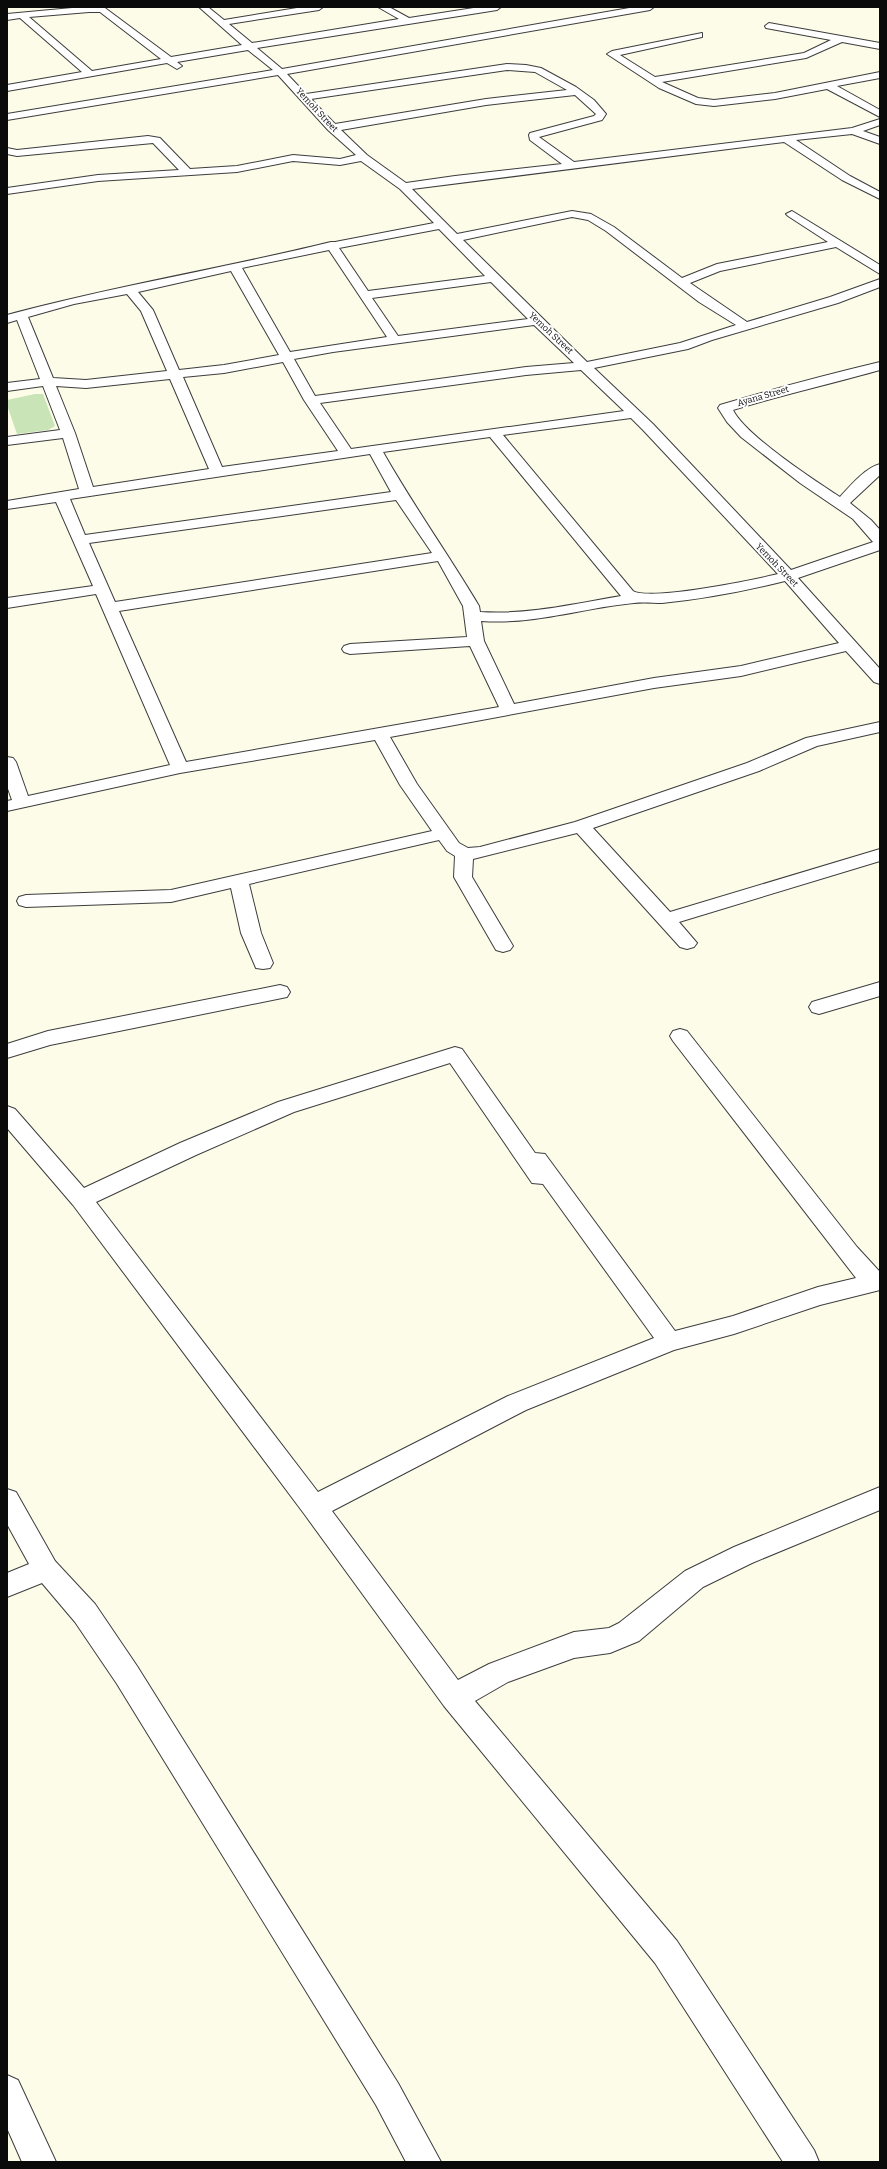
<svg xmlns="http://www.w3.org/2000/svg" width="887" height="2169" font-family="Bitter,serif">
  <rect width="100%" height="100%" fill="#fdfce9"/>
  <!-- green -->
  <polygon fill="#c9e4b6" points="35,394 43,394 55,426 48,430 17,434 7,405 7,400"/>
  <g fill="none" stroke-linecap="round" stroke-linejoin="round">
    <defs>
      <g id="minor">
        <path d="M83,7L105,8L171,57L242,45L199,7H208L224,20L303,7H323L319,10L229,24L252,43L399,19L378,7H389L409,18L480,7H501L497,10L257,48L282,69L635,7H654L650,10L287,74L306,94L507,64L526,65L541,68L576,87L594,100L606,114L602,120L539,137L574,162L852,128L880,119V125L863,131L880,137V144L852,134L796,140L850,176L880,192V199L842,180L784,142L412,189L457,234L572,211L591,214L614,227L682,278L717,264L828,242L788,216L786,214L792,211L880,265V274L836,247L720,271L690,283L747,322L830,297L880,279V287L838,303L712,340L688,349L594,368L653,424L791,570L873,542L853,519L800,483L741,437L727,422L718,408L720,405C773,389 826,375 880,362V370C831,384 781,395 733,410C745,435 815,481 840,497C850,486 865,468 880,464V475L850,503L871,520L880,530V550L798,578L880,669V684L874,682L846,651L741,676L654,688L390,737L417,784L459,843L468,848L480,847L575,822L747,763L806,738L880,722V732L817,746L759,771L593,828L670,912L880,849V861L679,922L697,943L694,947L687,949L680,947L577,833L473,859L472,877L513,946L510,950L503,952L496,950L454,877L455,856L447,851L439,840L249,884L261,933L273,963L270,968L263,969L256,968L241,933L231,888L171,902L26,907L19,905L17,901L19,897L26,895L171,890L432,831L400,785L375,740L180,773L7,811V801L12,800L7,786V757L13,758L16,762L28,796L170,765L96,594L7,608V598L93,586L56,502L7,509V501L79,489L63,438L7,445V437L60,430L43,386L7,391V383L40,379L17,320L7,323V315C114,286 225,268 331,242H335L434,223L400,189L361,161L340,165L293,161L237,172L98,181L7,194V188L98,175L179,170L153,143L17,156L7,154V148L17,150L148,136L160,138L190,169L237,166L293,155L340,159L356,155L328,130L278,75L7,120V114L273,70L248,50L177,62L182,66L177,69L167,63L7,91V85L82,72L20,18L7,20V14ZM89,12H100L161,59L92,71L29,17ZM507,70L535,72L567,90L486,99L335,124L311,99ZM575,95L596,114L594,116L530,133L529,135L530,140L562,164L455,176L406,183L367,155L341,130L486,105ZM572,217L588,220L606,231L699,302L736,325L680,343L587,362L463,240ZM439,229L485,276L368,291L339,248ZM329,250L387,337L290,352L242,268ZM231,271L279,355L224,365L179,370L153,310L138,292ZM491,282L528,319L398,336L372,298ZM127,294L141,311L167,371L86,380L53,378L28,317L74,304ZM534,325L574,363L526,367L315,396L294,359L333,352ZM283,362L304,400L338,451L222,467L183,377L224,373ZM581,370L624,411L351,449L320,403L526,375ZM170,379L209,469L93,487L75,433L56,386L86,388ZM631,418L643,430L778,574C754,580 651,601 633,591L503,435ZM490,437L621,596C574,604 528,615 480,612L479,606C448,554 413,505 383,452ZM370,454L391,492L85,535L70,499ZM396,500L432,553L115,602L89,543ZM438,561L463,606L467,637L350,644L344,646L342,649L344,652L350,654L470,646L499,707L186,762L119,611ZM785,581L839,643L741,666L654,678L514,704L484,641L481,621C534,625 582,608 634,603C643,602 653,603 662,603C703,599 745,591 785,581Z"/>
        <polygon points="769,23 880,43 880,49 842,42 806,58 662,82 698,98 714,100 775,93 880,72 880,78 837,86 880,110 880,117 827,89 775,99 714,106 696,104 659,88 607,54 612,51 702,33 702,37 620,55 655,77 804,53 831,40 766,28 765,26"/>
        <polygon points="880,982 880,996 819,1014 812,1012 809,1007 812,1002"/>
        <polygon points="280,985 287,987 290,992 287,997 50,1045 7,1058 7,1044 48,1031"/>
        <path d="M680,1029L687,1031L857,1247L880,1272V1290L820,1305L734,1334L674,1350L526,1410L332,1511L458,1680L489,1664L574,1632L609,1628L619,1623L685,1571L734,1547L880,1487V1510L752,1563L703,1587L639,1641L610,1653L574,1658L508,1682L475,1701L677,1941L814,2150L819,2162H783L655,1963L444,1706L305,1515L73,1205L7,1128V1106L15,1109L84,1188L180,1143L278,1102L455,1047L462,1049L535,1153L545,1154L675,1331L733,1316L818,1287L856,1278L673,1041L670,1036L673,1031ZM450,1063L532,1183L543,1184L654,1338L508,1396L318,1492L96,1202L196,1155L294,1112Z"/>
        <polygon points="7,1489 16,1492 55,1561 95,1604 137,1666 398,2083 441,2162 406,2162 376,2105 117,1684 75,1622 42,1583 7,1597 7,1573 29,1564 7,1524"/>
        <polygon points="7,2075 18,2080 56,2162 22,2162 7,2128"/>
      </g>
    </defs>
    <!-- minor casing -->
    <use href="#minor" stroke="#3d3d3d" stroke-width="2"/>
    <!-- minor -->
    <use href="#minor" fill="#fff" fill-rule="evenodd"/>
  </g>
  <g text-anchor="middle" stroke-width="4" stroke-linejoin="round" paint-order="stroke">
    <!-- far-street labels -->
    <g font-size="9" fill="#0a0a0a" stroke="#fff">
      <text transform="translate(317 110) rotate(47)" y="3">Yemoh Street</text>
      <text transform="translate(551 333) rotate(43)" y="3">Yemoh Street</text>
      <text transform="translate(763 396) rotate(-16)" y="3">Ayana Street</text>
      <text transform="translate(777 565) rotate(46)" y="3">Yemoh Street</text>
    </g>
  </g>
  <!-- border -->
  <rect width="887" height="2169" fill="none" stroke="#0a0a0a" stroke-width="16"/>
</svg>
